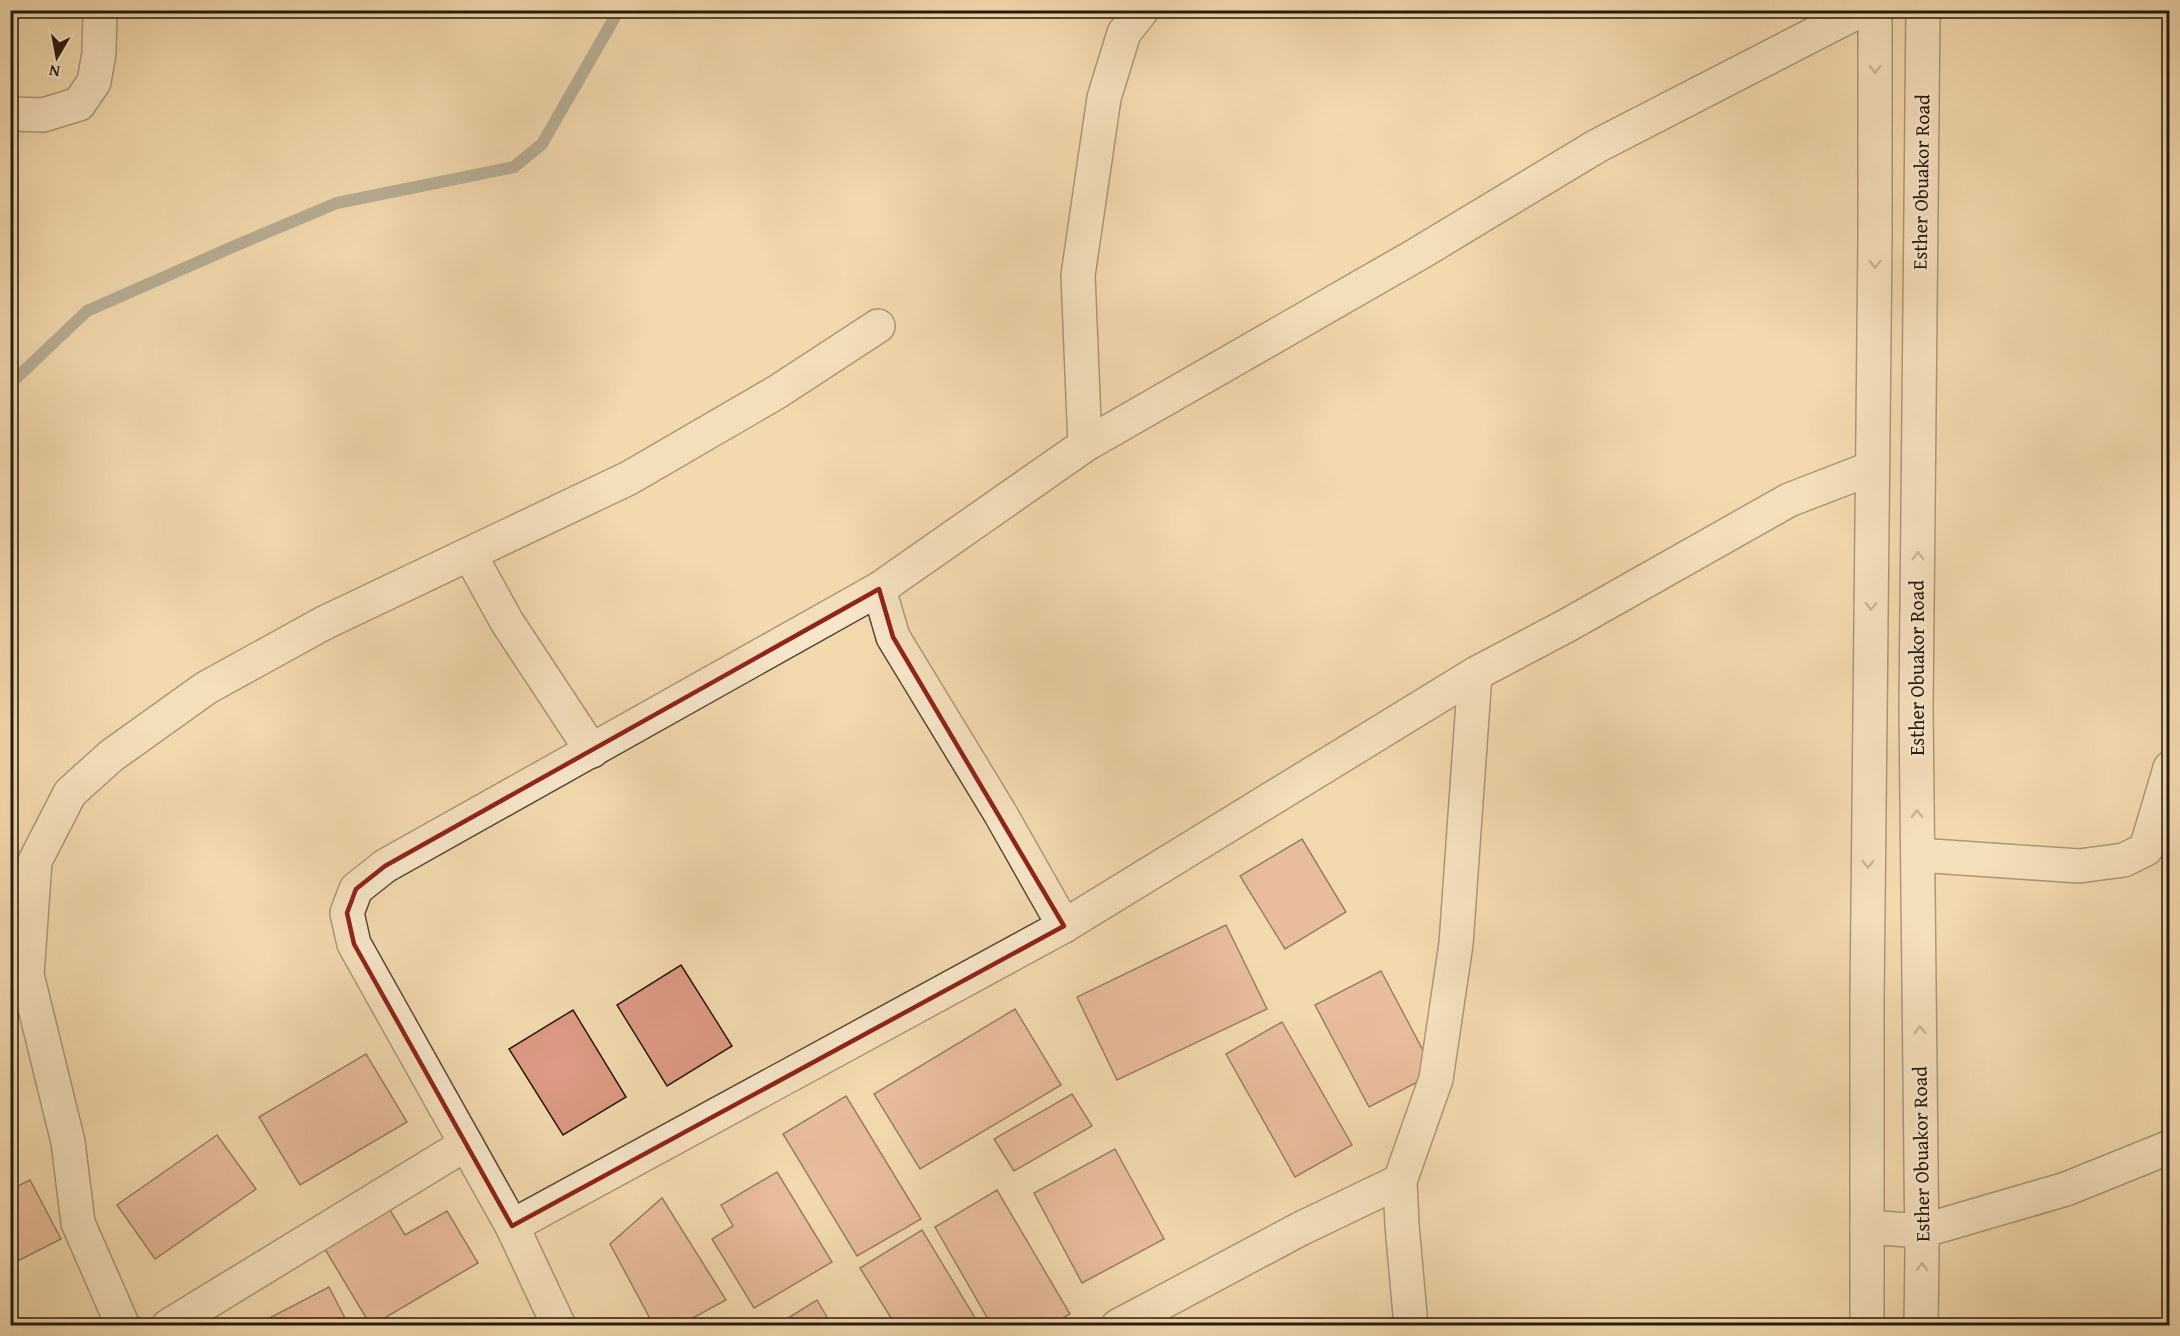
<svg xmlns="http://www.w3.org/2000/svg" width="2180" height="1336" font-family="'Gentium Book Plus',serif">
  <rect width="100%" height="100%" fill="#f2d9ae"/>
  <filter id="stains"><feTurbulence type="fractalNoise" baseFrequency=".00333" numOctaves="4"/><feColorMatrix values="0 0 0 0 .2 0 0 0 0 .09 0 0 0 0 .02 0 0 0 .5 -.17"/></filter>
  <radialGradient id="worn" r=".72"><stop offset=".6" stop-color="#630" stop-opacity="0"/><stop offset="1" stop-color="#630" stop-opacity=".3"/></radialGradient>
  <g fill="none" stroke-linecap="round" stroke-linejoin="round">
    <!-- stream -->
    <polyline stroke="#6f7872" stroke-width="12" points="10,384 87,311 237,245 337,203 514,167 542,144 619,10"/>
  </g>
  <!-- building -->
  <g fill="#dd9983" stroke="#28180d" stroke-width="1.5">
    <polygon points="1302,839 1346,912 1285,949 1240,876"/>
    <polygon points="1226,925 1267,1009 1117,1080 1077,997"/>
    <polygon points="681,965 732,1046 667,1086 617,1005"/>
    <polygon points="1381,971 1435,1073 1369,1107 1315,1005"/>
    <polygon points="1015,1009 1061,1085 920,1169 874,1094"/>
    <polygon points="573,1010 626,1097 563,1135 509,1049"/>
    <polygon points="1282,1022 1352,1145 1295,1177 1226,1054"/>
    <polygon points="366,1054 407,1122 300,1185 259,1117"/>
    <polygon points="1072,1094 1092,1126 1014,1171 994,1139"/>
    <polygon points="846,1096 921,1219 857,1256 783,1134"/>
    <polygon points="217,1135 256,1189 155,1259 117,1205"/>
    <polygon points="1115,1149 1164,1239 1082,1283 1034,1193"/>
    <polygon points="777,1172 832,1262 754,1308 712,1239 733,1226 721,1205"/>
    <polygon points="30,1180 61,1239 10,1265 10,1190"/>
    <polygon points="997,1190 1070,1314 1050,1326 992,1326 935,1227"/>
    <polygon points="662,1198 726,1300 678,1326 654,1326 610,1244"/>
    <polygon points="388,1207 405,1235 447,1211 478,1263 371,1326 323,1246"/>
    <polygon points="922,1230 980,1326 896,1326 860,1268"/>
    <polygon points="329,1287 349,1326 254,1326"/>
    <polygon points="817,1300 832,1326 775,1326"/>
  </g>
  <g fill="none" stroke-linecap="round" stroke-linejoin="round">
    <defs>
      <g id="minor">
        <polyline points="10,114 43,115 79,104 94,82 99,53 100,10"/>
        <polyline points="1085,445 1078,275 1104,98 1124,33 1142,10"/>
        <polyline points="470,555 507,622 592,751"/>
        <polyline points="879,589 893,637 1000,813 1064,926"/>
        <polyline points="1918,855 2079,866 2124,860 2146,849 2170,768"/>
        <polyline points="512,1226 1064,926 1475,674 1566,626 1789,500 1872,468"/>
        <polyline points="1867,1227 1922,1231 2066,1189 2170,1147"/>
        <polyline points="123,1326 78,1223 68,1142 27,975 35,861 70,793 111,756 206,688 324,623 629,478 777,392 878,326"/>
        <polyline points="168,1326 466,1144"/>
        <polyline points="559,1326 512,1226 354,944 347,913 356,889 385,866 879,589 1085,445 1418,254 1597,146 1861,10"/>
        <polyline points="1118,1326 1300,1229 1400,1181"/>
        <polyline points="1411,1326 1402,1225 1400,1181 1436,1079 1456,944 1475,674"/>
        <polyline points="1867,1326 1867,1001 1875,238 1875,10"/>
        <polyline points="1921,1326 1922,1255 1916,709 1923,10"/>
      </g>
    </defs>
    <!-- minor casing -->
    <use href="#minor" stroke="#5a4835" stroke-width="36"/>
    <!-- minor -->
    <use href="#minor" stroke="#f7e6ca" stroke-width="33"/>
  </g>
  <!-- one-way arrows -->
  <defs><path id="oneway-chevron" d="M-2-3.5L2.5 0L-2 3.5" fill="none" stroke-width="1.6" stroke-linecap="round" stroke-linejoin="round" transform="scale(1.5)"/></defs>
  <g stroke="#9a8975">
    <use href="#oneway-chevron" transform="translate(1875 69) rotate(90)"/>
    <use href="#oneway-chevron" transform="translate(1875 264) rotate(91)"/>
    <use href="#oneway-chevron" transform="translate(1918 556) rotate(-89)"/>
    <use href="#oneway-chevron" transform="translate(1871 606) rotate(91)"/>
    <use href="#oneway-chevron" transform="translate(1917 814) rotate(-91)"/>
    <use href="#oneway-chevron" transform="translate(1868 864) rotate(91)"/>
    <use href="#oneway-chevron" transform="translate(1920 1030) rotate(-91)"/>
    <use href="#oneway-chevron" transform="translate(1922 1267) rotate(-89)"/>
  </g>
  <!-- marked area -->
  <path d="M0 0H2180V1336H0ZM879,589L893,637L1064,926L512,1226L354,944L347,913L356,889L385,866Z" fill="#f2d9ae" fill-opacity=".55" fill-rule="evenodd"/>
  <path fill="none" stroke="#8f2418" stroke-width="4.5" stroke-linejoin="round" d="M879,589L893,637L1064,926L512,1226L354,944L347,913L356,889L385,866Z"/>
  <g text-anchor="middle" stroke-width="5" stroke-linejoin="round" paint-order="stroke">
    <!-- street labels -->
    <g font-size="20" fill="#28180d" stroke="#f7e6ca">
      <text transform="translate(1921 182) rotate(-89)" y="7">Esther Obuakor Road</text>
      <text transform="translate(1917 668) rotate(-90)" y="7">Esther Obuakor Road</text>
      <text transform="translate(1921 1154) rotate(-91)" y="7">Esther Obuakor Road</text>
    </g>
  </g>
  <!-- margin -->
  <rect width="2180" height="1336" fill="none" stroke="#f2d9ae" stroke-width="36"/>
  <rect x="12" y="12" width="2156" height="1312" fill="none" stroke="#28180d" stroke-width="3"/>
  <rect x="18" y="18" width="2144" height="1300" fill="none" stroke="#28180d" stroke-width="1.5"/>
  <!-- north arrow -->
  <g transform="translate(57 57) rotate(190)" stroke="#f7e6ca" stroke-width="4.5" paint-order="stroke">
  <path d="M0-4.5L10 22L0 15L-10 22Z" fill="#28180d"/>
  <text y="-9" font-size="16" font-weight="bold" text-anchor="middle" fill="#28180d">N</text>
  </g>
  <rect width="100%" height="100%" filter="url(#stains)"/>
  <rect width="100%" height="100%" fill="url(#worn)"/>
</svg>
